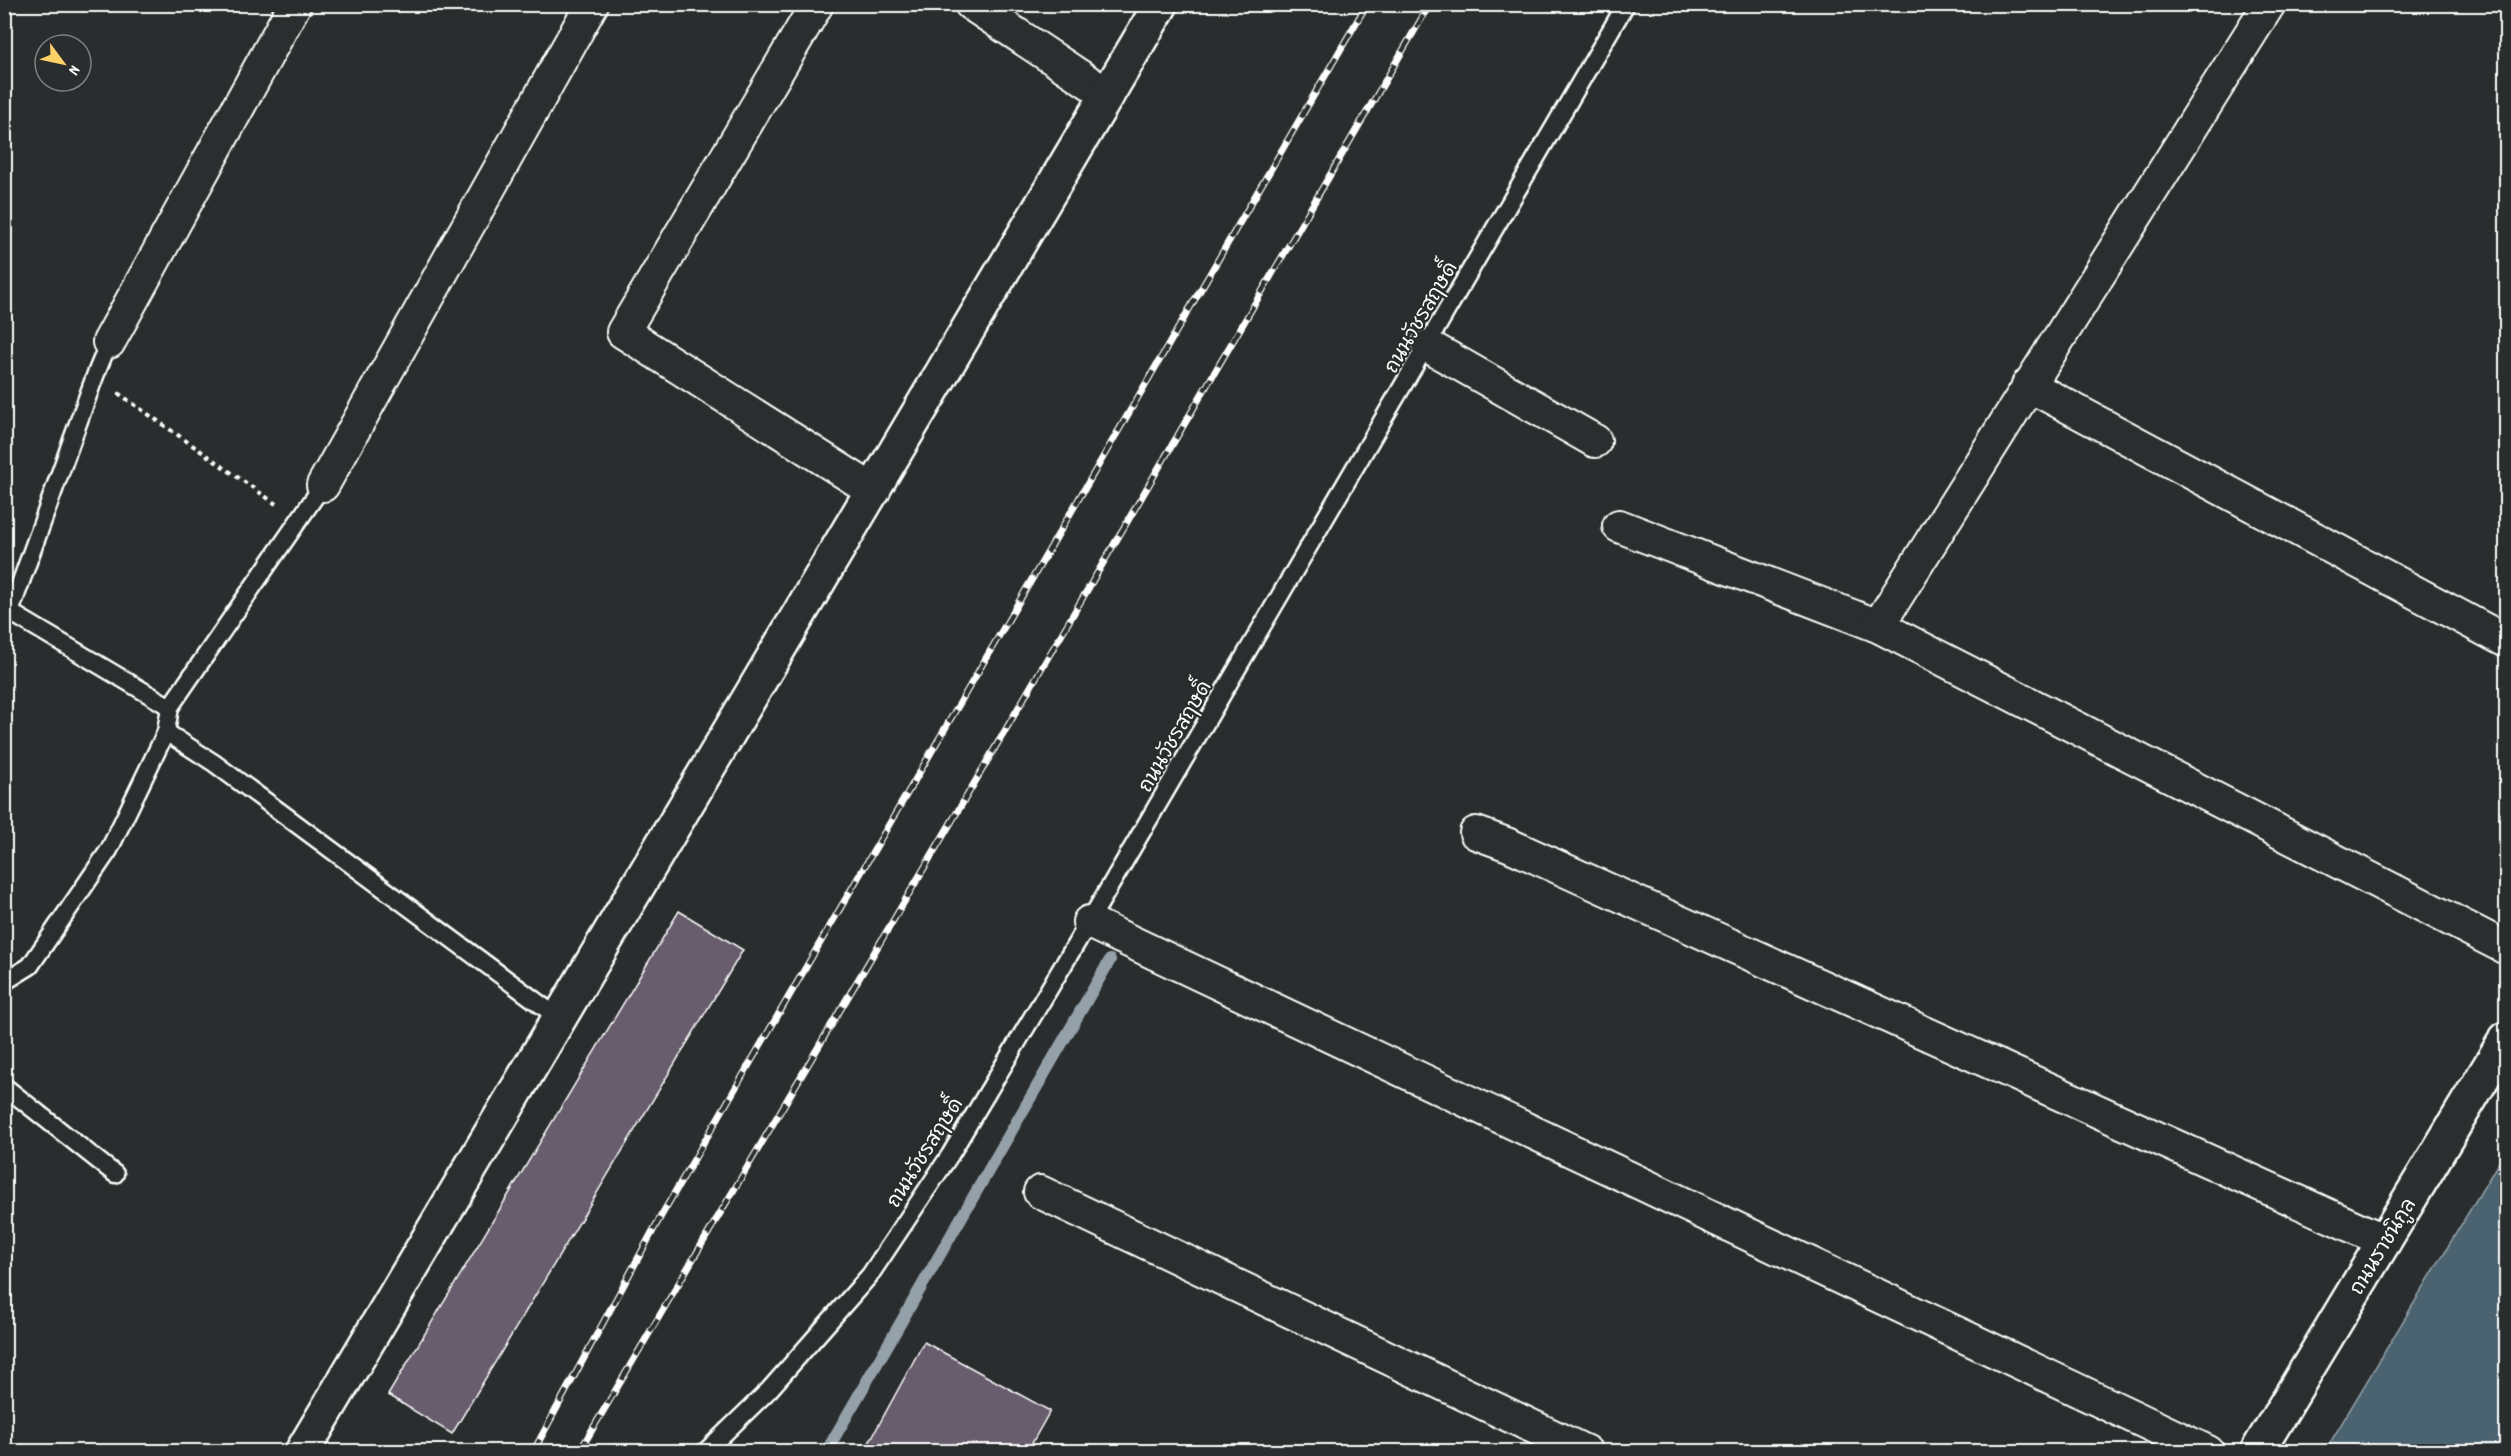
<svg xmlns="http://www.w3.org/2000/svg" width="2511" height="1456" font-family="Dekko,'Playpen Sans Thai',sans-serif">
  <rect width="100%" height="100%" fill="#2a2d2e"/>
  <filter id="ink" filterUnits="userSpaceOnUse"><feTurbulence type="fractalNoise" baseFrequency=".0167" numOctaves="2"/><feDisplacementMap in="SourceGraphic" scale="12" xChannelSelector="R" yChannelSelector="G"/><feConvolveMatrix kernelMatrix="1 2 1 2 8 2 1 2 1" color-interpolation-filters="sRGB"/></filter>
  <g filter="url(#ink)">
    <!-- water -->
    <polygon fill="#4c6370" stroke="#94a1a9" stroke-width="1.5" points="2506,1150 2506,1451 2325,1451"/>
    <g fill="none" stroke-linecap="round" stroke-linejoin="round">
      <!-- stream -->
      <polyline stroke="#94a1a9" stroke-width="12" points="826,1452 1110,960"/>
    </g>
    <!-- building -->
    <g fill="#675d6d" stroke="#fff" stroke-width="1.5">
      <polygon points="679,911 743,950 452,1434 388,1395"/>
      <polygon points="924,1342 1050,1411 1027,1452 864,1452"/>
    </g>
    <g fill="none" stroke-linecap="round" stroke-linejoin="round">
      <defs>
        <g id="lane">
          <polyline points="10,612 95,376 109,342"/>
          <polyline points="4,618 10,612 170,707 166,732 109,850 30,966 4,982"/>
          <polyline points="170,707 323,485"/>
          <polyline points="166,732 214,763 560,1019"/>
          <polyline points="4,1086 115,1174"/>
          <polyline points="705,1452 769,1390 870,1275 950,1155 1089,922 1626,4"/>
        </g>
        <g id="street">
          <polyline points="817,4 623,332 874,491"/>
          <polyline points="971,4 1108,95"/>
          <polyline points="109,342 295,4"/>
          <polyline points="1428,346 1595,441"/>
          <polyline points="2028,385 2506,641"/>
          <polyline points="323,485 592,4"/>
          <polyline points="1619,526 1878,626 2506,948"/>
          <polyline points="1878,626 2269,4"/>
          <polyline points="1476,833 1509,845 2385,1241"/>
          <polyline points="1089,922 2208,1452"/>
          <polyline points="1040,1192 1586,1452"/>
        </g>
        <g id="secondary">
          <polyline points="302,1452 1161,4"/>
          <polyline points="2257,1452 2506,1039"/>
        </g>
      </defs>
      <!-- lane casing -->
      <use href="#lane" stroke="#fff" stroke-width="21"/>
      <!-- street casing -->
      <use href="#street" stroke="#fff" stroke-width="36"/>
      <!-- secondary casing -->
      <use href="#secondary" stroke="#fff" stroke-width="38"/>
      <!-- path -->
      <polyline stroke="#fff" stroke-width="4" stroke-dasharray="4.5 4.5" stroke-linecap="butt" points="118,393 276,504"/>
      <!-- lane -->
      <use href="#lane" stroke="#2a2d2e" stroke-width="16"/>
      <!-- street -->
      <use href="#street" stroke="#2a2d2e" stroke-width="32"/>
      <!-- secondary -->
      <use href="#secondary" stroke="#2a2d2e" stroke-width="33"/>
      <defs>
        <g id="rail">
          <polyline points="533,1452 661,1216 1367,4"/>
          <polyline points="579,1452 975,782 1430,4"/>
        </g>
      </defs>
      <!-- rail casing -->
      <use href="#rail" stroke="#fff" stroke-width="7"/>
      <!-- rail -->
      <use href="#rail" stroke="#2a2d2e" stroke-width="4.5" stroke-dasharray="14" stroke-linecap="butt"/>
    </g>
  </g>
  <g text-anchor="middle" stroke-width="4.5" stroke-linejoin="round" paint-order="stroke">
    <!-- street labels -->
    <g font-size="20" fill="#fff" stroke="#2a2d2e">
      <text transform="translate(1420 317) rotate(-60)" y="7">ถนนวัชรสฤษดิ์</text>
      <text transform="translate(1174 736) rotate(-60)" y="7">ถนนวัชรสฤษดิ์</text>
      <text transform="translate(924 1152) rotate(-58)" y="7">ถนนวัชรสฤษดิ์</text>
      <text transform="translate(2382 1246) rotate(-59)" y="7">ถนนราชนิกูล</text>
    </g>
  </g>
  <!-- margin -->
  <rect width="2511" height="1456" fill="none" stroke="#2a2d2e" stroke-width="24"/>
  <rect x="12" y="12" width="2487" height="1432" fill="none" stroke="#fff" stroke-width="2" filter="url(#ink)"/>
  <!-- north arrow -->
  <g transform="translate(63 63) rotate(123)"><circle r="28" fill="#2a2d2e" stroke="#7f8182" stroke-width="1.5"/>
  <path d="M0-4.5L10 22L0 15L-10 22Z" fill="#ffd166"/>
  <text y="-9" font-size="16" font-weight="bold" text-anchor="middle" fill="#ffffff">N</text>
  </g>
</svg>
